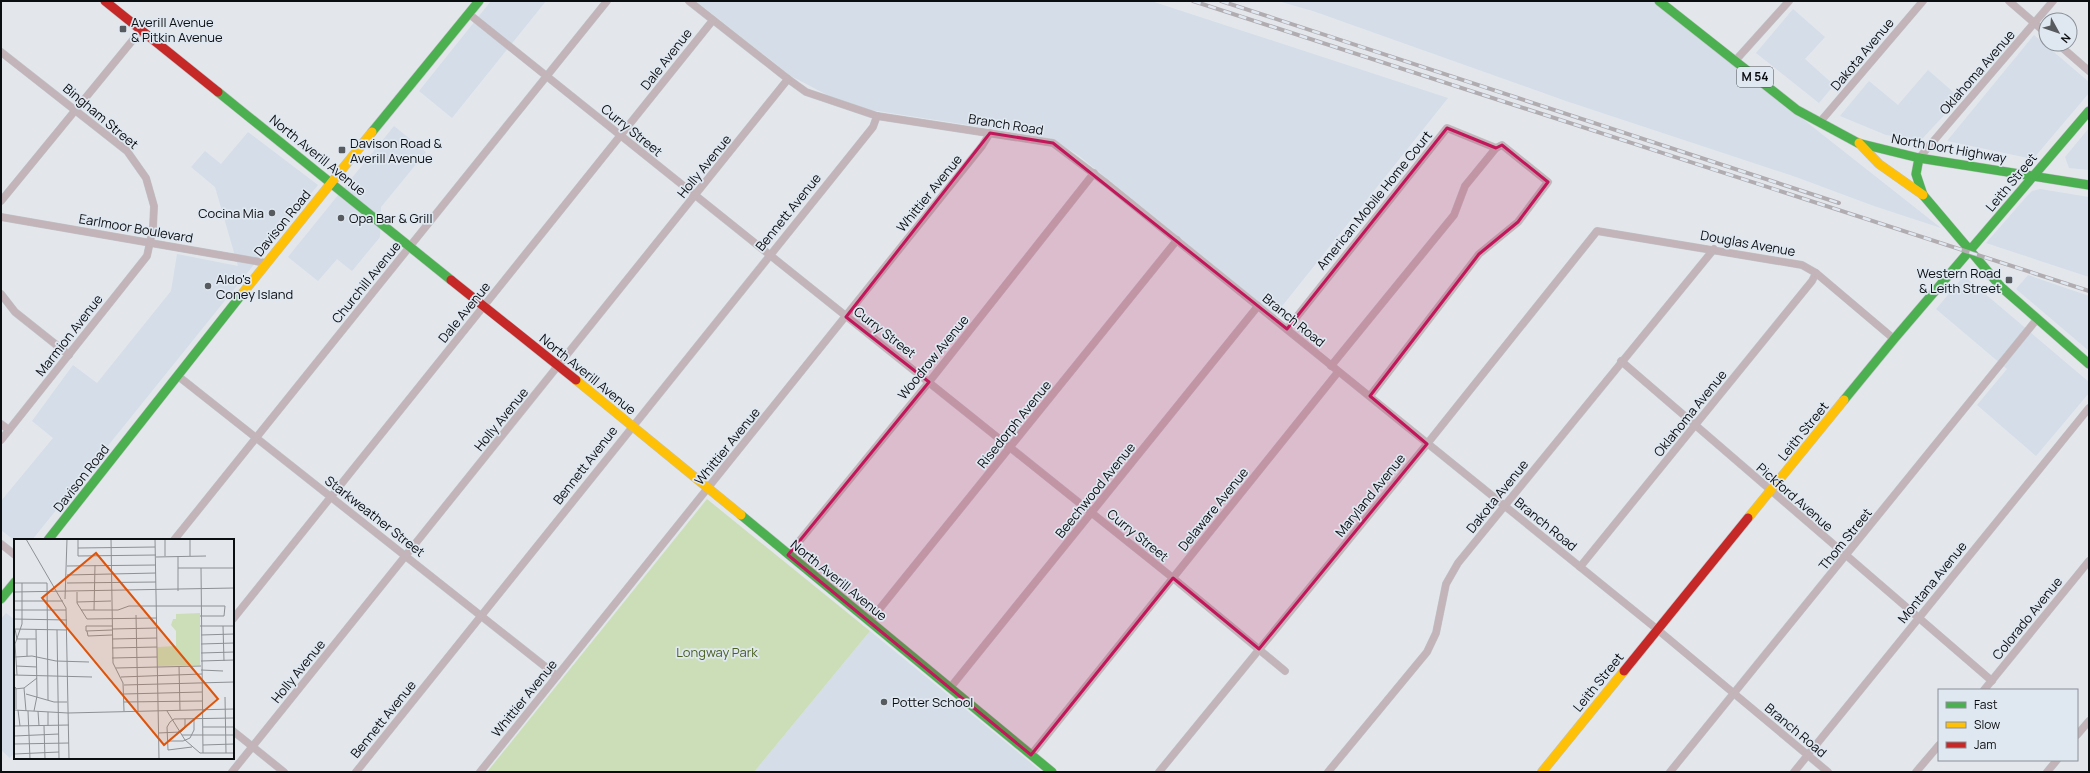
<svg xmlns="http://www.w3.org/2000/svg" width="2090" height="773" font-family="Manrope,sans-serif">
  <rect width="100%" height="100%" fill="#e3e7ec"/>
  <!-- built -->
  <g fill="#d4dde8">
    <polygon points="491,1 546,1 452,118 419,91"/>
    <polygon points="696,1 1151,1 1448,98 1275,315 1078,155 1060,144 1032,135 871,110 831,97 791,76"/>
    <polygon points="1278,1 1653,1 1941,228 1874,206 1796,177 1566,101 1313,11"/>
    <polygon points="1793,9 1825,37 1805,59 1834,85 1819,103 1756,53"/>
    <polygon points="2034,35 2089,82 2089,93 2033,159 1947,141"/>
    <polygon points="1928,70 1960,98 1921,140 1886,135 1840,116 1869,81 1898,105"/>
    <polygon points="394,126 426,152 381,207 380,237 352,271 337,259 318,281 288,257"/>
    <polygon points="2089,128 2089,170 2069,168 2065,157"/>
    <polygon points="248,132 318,185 32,540 15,541 1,530 1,501 53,438 32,421 73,365 97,383 171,291 177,254 238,266 215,187 191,167 205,151 221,164"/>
    <polygon points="2040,189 2089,197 2089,277 1986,243 2028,195 2032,191"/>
    <polygon points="2028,275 2089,296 2089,351 2016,289"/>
    <polygon points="1964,276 2089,382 2089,393 2036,456 1977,405 2007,369 1936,309"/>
    <polygon points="6,613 15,620 15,752 10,758 1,750 1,619"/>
    <polygon points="870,631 1042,772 754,772"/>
  </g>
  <!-- green -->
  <polygon fill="#ccdeb8" points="707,499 870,631 754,772 487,772"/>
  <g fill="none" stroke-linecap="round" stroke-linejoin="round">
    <defs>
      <g id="street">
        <polyline points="689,1 788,79 806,92 877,116 1053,143 1106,183 1658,630 1828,772"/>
        <polyline points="2009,1 2046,33"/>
        <polyline points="469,14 1173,578 1285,671"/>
        <polyline points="2058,44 2089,71"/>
        <polyline points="1,52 127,151 146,178 154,206 153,228 147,256 1,440"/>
        <polyline points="1735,61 1789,1"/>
        <polyline points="1820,122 1923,1"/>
        <polyline points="1919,158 2053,1"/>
        <polyline points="1,201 141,30"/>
        <polyline points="1,217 266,263"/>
        <polyline points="1,294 15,312 69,355"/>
        <polyline points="1287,329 1447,128 1496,148"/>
        <polyline points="1621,361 1992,681"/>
        <polyline points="1331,366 1454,215 1465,186 1496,148 1502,145 1548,182 1518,222 1479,254 1370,396"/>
        <polyline points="178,376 557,676"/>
        <polyline points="1,424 9,430"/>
        <polyline points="174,540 607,1"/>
        <polyline points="1,544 15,555"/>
        <polyline points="788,555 929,382 1094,173"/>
        <polyline points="1580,567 1812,281 1816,273"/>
        <polyline points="233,619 713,20"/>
        <polyline points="869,622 1177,240"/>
        <polyline points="950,688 1258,306"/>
        <polyline points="1984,690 2089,561"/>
        <polyline points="233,731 284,772"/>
        <polyline points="2077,735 2089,721"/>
        <polyline points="1031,755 1338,372"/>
        <polyline points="232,772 788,79"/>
        <polyline points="356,772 873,127 877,116"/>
        <polyline points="480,772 982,146 990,133"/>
        <polyline points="1159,772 1427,444 1597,231 1802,265 1816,273 1894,339"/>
        <polyline points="1328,772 1427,652 1436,633 1446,584 1458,563 1714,249"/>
        <polyline points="1670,772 2037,319"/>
        <polyline points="1794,772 2089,408"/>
        <polyline points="1916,772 1939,745"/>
        <polyline points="2047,772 2057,760"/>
      </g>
      <g id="fast">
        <polyline points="1659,1 1797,110 1858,143 1919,158 2089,185"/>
        <polyline points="218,92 451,280"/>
        <polyline points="372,132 479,1"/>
        <polyline points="1919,158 1916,174 1923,195"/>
        <polyline points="1923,195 2001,287 2089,364"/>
        <polyline points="1844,400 1894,339 2089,111"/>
        <polyline points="741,515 1052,772"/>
        <polyline points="48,540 242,294"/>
        <polyline points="1,599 15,582"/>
      </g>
      <g id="slow">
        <polyline points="1859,143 1879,164 1923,195"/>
        <polyline points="242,294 372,132"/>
        <polyline points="576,380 741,515"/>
        <polyline points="1748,518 1844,400"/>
        <polyline points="1542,772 1624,671"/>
      </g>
      <g id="jam">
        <polyline points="105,1 218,92"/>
        <polyline points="451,280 576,380"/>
        <polyline points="1624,671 1748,518"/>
      </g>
    </defs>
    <!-- street casing -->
    <use href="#street" stroke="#c1c4c8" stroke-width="8"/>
    <!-- fast casing -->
    <use href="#fast" stroke="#c1c4c8" stroke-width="10"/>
    <!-- slow casing -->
    <use href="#slow" stroke="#c1c4c8" stroke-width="10"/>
    <!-- jam casing -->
    <use href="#jam" stroke="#c1c4c8" stroke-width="10"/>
    <!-- street -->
    <use href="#street" stroke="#c2b4b8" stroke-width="7"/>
    <!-- fast -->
    <use href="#fast" stroke="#4caf50" stroke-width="9"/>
    <!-- slow -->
    <use href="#slow" stroke="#ffc107" stroke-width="9"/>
    <!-- jam -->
    <use href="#jam" stroke="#c62828" stroke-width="9"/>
    <defs>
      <g id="rail">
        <polyline points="1193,1 2089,291"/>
        <polyline points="1221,1 1839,203"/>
      </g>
    </defs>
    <!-- rail casing -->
    <use href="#rail" stroke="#b1acb0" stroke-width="4"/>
    <!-- rail -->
    <use href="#rail" stroke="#dfe7f0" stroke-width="2.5" stroke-dasharray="8" stroke-linecap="butt"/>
  </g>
  <!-- marked area -->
  <path fill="#c2185b" fill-opacity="0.2" stroke="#c2185b" stroke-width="3" stroke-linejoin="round" d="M1447,128L1496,148L1502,145L1548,182L1518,222L1479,254L1370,396L1427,444L1259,649L1173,578L1031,755L788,555L929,382L846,317L990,133L1053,143L1287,329Z"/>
  <!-- markers -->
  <g fill="#575a5e" stroke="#dfe7f0" stroke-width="1.5">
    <rect x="119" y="25" width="8" height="8" rx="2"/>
    <rect x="338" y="146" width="8" height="8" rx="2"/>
    <circle cx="272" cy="213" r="4"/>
    <circle cx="341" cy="218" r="4"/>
    <rect x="2005" y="276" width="8" height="8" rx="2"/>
    <circle cx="208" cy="286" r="4"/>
    <circle cx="884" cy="702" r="4"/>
  </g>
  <g text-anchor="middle" stroke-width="3.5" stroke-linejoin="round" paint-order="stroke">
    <!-- shield labels -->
    <rect fill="#dfe7f0" stroke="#4b4f54" stroke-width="1" x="1737" y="67" width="36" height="20" rx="3"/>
    <g font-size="12" font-weight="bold" fill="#0b0e11">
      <text x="1755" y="81">M 54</text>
    </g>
    <!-- poi labels -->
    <g font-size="13" fill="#0b0e11" stroke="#dfe7f0" text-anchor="start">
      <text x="131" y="27">Averill Avenue<tspan x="131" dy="15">&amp; Pitkin Avenue</tspan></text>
      <text x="350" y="148">Davison Road &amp;<tspan x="350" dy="15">Averill Avenue</tspan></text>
      <text x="264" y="218" text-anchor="end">Cocina Mia</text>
      <text x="349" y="223">Opa Bar &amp; Grill</text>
      <text x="2001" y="278" text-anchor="end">Western Road<tspan x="2001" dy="15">&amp; Leith Street</tspan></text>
      <text x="216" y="284">Aldo's<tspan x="216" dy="15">Coney Island</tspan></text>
      <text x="892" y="707">Potter School</text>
    </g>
    <!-- street labels -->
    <g font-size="13" fill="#0b0e11" stroke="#dfe7f0">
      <text transform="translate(1862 54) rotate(-50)" y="5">Dakota Avenue</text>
      <text transform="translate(666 59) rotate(-52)" y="5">Dale Avenue</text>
      <text transform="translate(1977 72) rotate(-49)" y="5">Oklahoma Avenue</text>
      <text transform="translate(101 116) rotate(40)" y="5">Bingham Street</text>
      <text transform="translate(1006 124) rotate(9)" y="5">Branch Road</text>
      <text transform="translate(632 130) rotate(39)" y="5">Curry Street</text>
      <text transform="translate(1949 148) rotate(10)" y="5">North Dort Highway</text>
      <text transform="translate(318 155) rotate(39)" y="5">North Averill Avenue</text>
      <text transform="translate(704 166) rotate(-51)" y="5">Holly Avenue</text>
      <text transform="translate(2011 182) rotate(-50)" y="5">Leith Street</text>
      <text transform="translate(929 193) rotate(-51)" y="5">Whittier Avenue</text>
      <text transform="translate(1374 200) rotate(-51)" y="5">American Mobile Home Court</text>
      <text transform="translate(788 212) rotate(-51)" y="5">Bennett Avenue</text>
      <text transform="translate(282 223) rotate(-51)" y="5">Davison Road</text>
      <text transform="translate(136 228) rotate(10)" y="5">Earlmoor Boulevard</text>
      <text transform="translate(1748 243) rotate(10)" y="5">Douglas Avenue</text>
      <text transform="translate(366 282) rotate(-51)" y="5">Churchill Avenue</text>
      <text transform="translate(464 312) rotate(-51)" y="5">Dale Avenue</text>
      <text transform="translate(1294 320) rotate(39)" y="5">Branch Road</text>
      <text transform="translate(885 332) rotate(38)" y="5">Curry Street</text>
      <text transform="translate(69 335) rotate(-52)" y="5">Marmion Avenue</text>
      <text transform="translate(933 357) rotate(-51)" y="5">Woodrow Avenue</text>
      <text transform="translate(588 374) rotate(39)" y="5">North Averill Avenue</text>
      <text transform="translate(1690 413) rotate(-51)" y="5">Oklahoma Avenue</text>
      <text transform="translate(501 419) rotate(-51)" y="5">Holly Avenue</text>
      <text transform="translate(1014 424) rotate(-51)" y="5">Risedorph Avenue</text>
      <text transform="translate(1803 431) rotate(-51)" y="5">Leith Street</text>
      <text transform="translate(727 446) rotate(-51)" y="5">Whittier Avenue</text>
      <text transform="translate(585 465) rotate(-52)" y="5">Bennett Avenue</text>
      <text transform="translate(81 478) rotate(-52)" y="5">Davison Road</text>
      <text transform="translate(1095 490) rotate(-51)" y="5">Beechwood Avenue</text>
      <text transform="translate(1370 495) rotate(-51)" y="5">Maryland Avenue</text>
      <text transform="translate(1497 496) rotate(-51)" y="5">Dakota Avenue</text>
      <text transform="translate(1795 497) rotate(41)" y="5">Pickford Avenue</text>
      <text transform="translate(1213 509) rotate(-51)" y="5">Delaware Avenue</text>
      <text transform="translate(375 516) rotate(38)" y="5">Starkweather Street</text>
      <text transform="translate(1546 524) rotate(39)" y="5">Branch Road</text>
      <text transform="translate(1138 535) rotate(39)" y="5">Curry Street</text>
      <text transform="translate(1845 539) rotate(-51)" y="5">Thom Street</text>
      <text transform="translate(839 580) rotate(39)" y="5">North Averill Avenue</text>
      <text transform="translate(1932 582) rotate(-51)" y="5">Montana Avenue</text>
      <text transform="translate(2027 618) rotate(-51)" y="5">Colorado Avenue</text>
      <text transform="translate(298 671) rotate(-51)" y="5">Holly Avenue</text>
      <text transform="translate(1598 682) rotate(-51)" y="5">Leith Street</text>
      <text transform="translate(524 698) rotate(-51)" y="5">Whittier Avenue</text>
      <text transform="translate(383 719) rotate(-51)" y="5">Bennett Avenue</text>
      <text transform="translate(1796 730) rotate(40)" y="5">Branch Road</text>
    </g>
    <!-- park labels -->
    <g font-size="13" fill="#4a611f" stroke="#dfe7f0">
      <text x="717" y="657">Longway Park</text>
    </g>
  </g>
  <!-- overview -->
  <g transform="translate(14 539)">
    <rect width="220" height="220" fill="#e3e7ec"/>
    <path d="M186,74V126L144,127L143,108L162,107V92L157,86L159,80H162V75Z" fill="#ccdeb8"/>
    <path fill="none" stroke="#8d9094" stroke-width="1" d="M12,0L52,69L55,220M64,0V17L142,16M97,0L99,124L109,144L110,172M141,0L145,220M151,0V17M176,0V17M64,9L141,8M164,17V52M142,18L192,17M53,27L142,26M164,29H220M187,29L189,214M53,36L142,34M0,44H33M33,44L34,161M53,44L142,43M0,53L220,49M63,53V64L73,80L143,79M51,60L53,0M0,62H49M63,63L97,62M0,71H52M67,71H104L115,67H211L210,77H186M80,71L81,26M122,76L124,172M0,80L53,81M98,87H72V92L98,91M186,87H220M209,87L210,122M0,90L53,91M1,90L3,100H22M98,90L143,89M43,91L45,220M73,92L74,97L98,96M187,96L220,95M98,100L143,99M187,105L220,104M98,109L143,108M187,114L220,113M13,117V100M1,118L18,117L42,122L75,123M98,119L143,118M187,122L220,121M2,127L23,128M165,127L166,171M102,129L187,127M187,131L209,132M0,136L78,138M3,136L1,105L8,85V44M107,138L188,135M110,146L220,143M0,147L2,149V170M10,149L12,172M0,150L10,149L23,139M12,155L40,163H53M110,155L188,153M211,158L212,214M110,163L188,162M0,171L54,174L220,170M4,171L6,187M14,172L16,220M20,172L23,157L22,90M24,172L25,187M153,172L171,201L186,214H220M34,173V187M0,187L55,186M30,187L31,220M189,188H220M144,194L167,193L171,189V180M168,196H220M0,197L45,195M154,202H169L176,199L180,191V180M0,205L55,204M189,206L220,205M178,208L154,211L153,188L156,183L160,180L220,179M0,215L45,213"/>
    <path fill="#dd550c" fill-opacity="0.15" stroke="#dd550c" stroke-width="2" d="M82,14L204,160L150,206L28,59Z"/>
    <rect width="220" height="220" fill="none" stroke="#0b0e11" stroke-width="2"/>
  </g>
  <!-- border -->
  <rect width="2090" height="773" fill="none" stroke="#0b0e11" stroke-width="4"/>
  <!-- legend -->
  <rect x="1938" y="689" width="140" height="72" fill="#dfe7f0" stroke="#8a9097"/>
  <rect x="1946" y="702" width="20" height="6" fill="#4caf50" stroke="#8a9097"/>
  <text x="1974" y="709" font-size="12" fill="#0b0e11">Fast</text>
  <rect x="1946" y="722" width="20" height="6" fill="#ffc107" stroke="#8a9097"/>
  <text x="1974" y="729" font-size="12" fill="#0b0e11">Slow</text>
  <rect x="1946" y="742" width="20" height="6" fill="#c62828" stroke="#8a9097"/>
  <text x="1974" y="749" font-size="12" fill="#0b0e11">Jam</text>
  <!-- north arrow -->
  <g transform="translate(2058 32) rotate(130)"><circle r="19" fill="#dfe7f0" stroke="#8a9097"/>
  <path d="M0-3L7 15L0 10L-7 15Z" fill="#575a5e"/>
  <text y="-6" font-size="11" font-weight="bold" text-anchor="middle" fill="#0b0e11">N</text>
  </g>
</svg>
